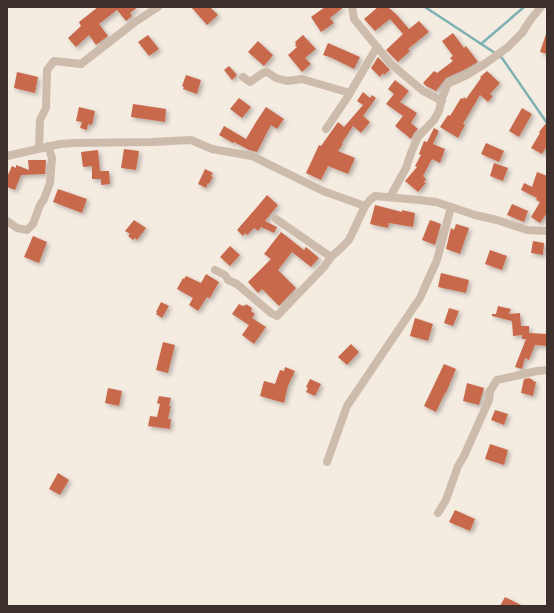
<svg xmlns="http://www.w3.org/2000/svg" width="554" height="613" font-family="Helvetica,sans-serif">
  <defs>
    <filter id="shadow"><feDropShadow dx="2.5" dy="2.5" stdDeviation="2" flood-color="#0004"/></filter>
  </defs>
  <rect width="100%" height="100%" fill="#f4ebe1"/>
  <g fill="none" stroke-linecap="round" stroke-linejoin="round">
    <!-- stream -->
    <g stroke="#7fb0b2" stroke-width="2.5">
      <polyline points="425,7 495,53"/>
      <polyline points="481,44 524,7"/>
      <polyline points="499,56 502,58 547,123"/>
    </g>
  </g>
  <!-- building -->
  <g fill="#c8694b" filter="url(#shadow)">
    <polygon points="98,7 138,7 130,13 132,16 126,21 117,10 99,24 108,36 96,45 89,35 76,47 68,38 81,26 79,22"/>
    <polygon points="191,7 210,7 218,15 207,25"/>
    <polygon points="325,7 344,7 330,18 334,23 321,32 311,17"/>
    <polygon points="378,7 388,7 397,15 409,29 419,21 429,32 408,49 410,51 398,62 386,50 403,34 390,19 375,31 364,19"/>
    <polygon points="453,33 464,48 466,46 478,62 464,70 446,78 436,91 426,86 423,83 434,71 437,73 453,61 450,58 453,56 442,41"/>
    <polygon points="546,34 547,34 547,54 540,52"/>
    <polygon points="148,35 159,49 149,56 138,42"/>
    <polygon points="303,35 316,49 305,58 311,64 302,72 288,55 297,47 295,45 296,44 295,42"/>
    <polygon points="258,41 273,55 264,66 248,52"/>
    <polygon points="328,43 360,57 354,69 332,58 323,55"/>
    <polygon points="378,57 390,70 384,75 383,73 380,77 371,68"/>
    <polygon points="229,66 237,75 232,80 224,70"/>
    <polygon points="487,71 500,83 490,94 493,96 488,102 480,95 463,124 465,125 458,138 440,127 448,115 450,116 461,98 463,99 464,97 466,99 481,78 480,77"/>
    <polygon points="17,72 38,77 35,93 14,88"/>
    <polygon points="186,75 201,80 197,94 183,89 184,87 182,86"/>
    <polygon points="395,80 409,91 400,102 417,113 411,123 418,129 414,133 411,139 395,126 403,116 386,104 394,94 388,89"/>
    <polygon points="363,92 370,98 372,95 376,98 363,116 370,122 361,133 353,126 342,143 343,144 338,151 355,158 348,174 328,166 321,180 306,173 319,145 321,146 338,122 344,127 363,105 357,101"/>
    <polygon points="239,98 251,107 242,118 230,109"/>
    <polygon points="133,104 166,109 165,122 131,117"/>
    <polygon points="79,107 95,111 92,125 88,124 87,130 80,128 82,122 76,121"/>
    <polygon points="266,107 284,119 277,129 271,125 257,152 249,150 234,142 233,143 219,135 224,126 246,139 256,122"/>
    <polygon points="522,108 532,114 519,137 509,131"/>
    <polygon points="547,122 547,146 542,154 531,148 540,133 539,132"/>
    <polygon points="434,128 439,131 433,144 445,149 440,163 432,159 423,176 426,179 424,182 426,183 418,192 405,181 417,167 415,166 421,155 419,154 424,141 427,142"/>
    <polygon points="486,143 504,151 499,162 481,154"/>
    <polygon points="124,149 139,151 136,170 121,168"/>
    <polygon points="98,150 100,171 109,171 110,184 101,185 101,179 92,179 92,166 83,167 81,152"/>
    <polygon points="28,160 46,160 45,174 21,175 15,190 7,187 7,177 12,166 16,168 16,165 29,170"/>
    <polygon points="494,163 508,168 503,181 490,176"/>
    <polygon points="205,169 213,173 211,176 213,177 209,184 208,183 206,188 198,184"/>
    <polygon points="537,172 547,176 547,213 540,223 531,217 540,202 536,200 537,198 521,190 524,183 532,187"/>
    <polygon points="58,189 87,199 82,213 53,202"/>
    <polygon points="267,195 278,205 265,221 277,227 274,233 261,227 258,231 254,228 247,235 245,233 243,236 237,230 257,207"/>
    <polygon points="512,204 528,211 524,222 507,215"/>
    <polygon points="375,205 402,212 402,210 415,213 413,227 389,223 388,228 370,224"/>
    <polygon points="134,220 146,228 137,240 135,238 133,240 128,236 130,234 125,231"/>
    <polygon points="430,220 441,224 435,245 422,240"/>
    <polygon points="456,224 469,228 460,254 446,249 451,228 454,230"/>
    <polygon points="281,232 304,250 306,247 319,258 311,267 292,252 278,270 296,288 279,306 262,289 258,293 248,282 271,259 264,254"/>
    <polygon points="33,236 47,242 39,263 24,257"/>
    <polygon points="533,241 544,243 543,255 531,253"/>
    <polygon points="230,246 240,255 230,266 220,257"/>
    <polygon points="490,250 507,256 502,270 485,264"/>
    <polygon points="441,273 469,280 466,293 438,287"/>
    <polygon points="206,274 219,282 210,298 207,297 198,311 189,305 193,298 177,289 183,278 184,279 186,276 201,283"/>
    <polygon points="161,302 169,306 162,318 156,314 157,312 156,312"/>
    <polygon points="239,304 243,306 244,305 245,306 246,304 252,308 251,311 255,314 252,318 266,327 254,344 242,335 249,325 232,314"/>
    <polygon points="498,306 511,309 509,314 520,313 521,326 529,326 529,333 547,334 547,346 535,345 529,360 525,358 522,369 515,367 526,339 522,339 522,335 513,336 512,321 492,316 492,314 496,314"/>
    <polygon points="449,308 459,311 453,326 444,323"/>
    <polygon points="415,318 433,324 428,341 410,336"/>
    <polygon points="163,342 175,345 168,373 156,370"/>
    <polygon points="351,344 359,352 347,365 338,357"/>
    <polygon points="444,364 456,369 446,393 445,393 436,412 424,406"/>
    <polygon points="285,367 295,371 288,386 284,403 260,396 264,381 275,384 280,370 284,371"/>
    <polygon points="529,378 533,380 533,381 536,382 533,396 521,393 524,379"/>
    <polygon points="310,379 321,384 315,396 306,392 308,388 306,387"/>
    <polygon points="467,383 484,388 479,405 463,401"/>
    <polygon points="108,388 122,391 119,406 105,403"/>
    <polygon points="159,396 171,398 169,406 171,406 168,419 171,419 170,429 148,426 150,416 157,417 160,404 157,403"/>
    <polygon points="495,410 508,414 504,425 491,420"/>
    <polygon points="490,444 508,450 504,465 485,459"/>
    <polygon points="58,473 69,480 60,495 49,489"/>
    <polygon points="455,510 475,519 470,531 449,522"/>
    <polygon points="505,597 523,606 500,606"/>
  </g>
  <g fill="none" stroke-linecap="round" stroke-linejoin="round">
    <!-- minor -->
    <g stroke="#cdbbac" stroke-width="8">
      <polyline points="352,7 354,19 391,64 423,91 442,101"/>
      <polyline points="243,77 250,82 263,73 267,72 276,78 287,81 302,79 350,93"/>
      <polyline points="326,129 347,98 377,47"/>
      <polyline points="39,148 40,120 46,108 47,70 54,61 81,64 135,22 158,7"/>
      <polyline points="7,156 60,144 74,143 152,142 191,140 212,149 252,156 323,191 365,206"/>
      <polyline points="390,197 406,168 411,153 418,137 434,120 439,111 442,98 447,86 449,83 467,75 486,63 508,47 522,33 531,19 541,7"/>
      <polyline points="276,219 331,257"/>
      <polyline points="7,221 17,228 27,230 33,224 40,205 44,199 50,183 52,158 48,146"/>
      <polyline points="215,270 225,275 228,280 237,284 271,313 277,316 324,267 331,257 341,248 349,240 365,206 371,199 375,196 419,200 436,202 475,215 497,220 527,230 547,231"/>
      <polyline points="327,462 347,406 420,298 437,260 451,207"/>
      <polyline points="438,513 446,500 458,466 464,456 489,400 490,391 497,380 537,371 547,370"/>
    </g>
  </g>
  <!-- border -->
  <rect width="554" height="613" fill="none" stroke="#3b302b" stroke-width="16"/>
</svg>
